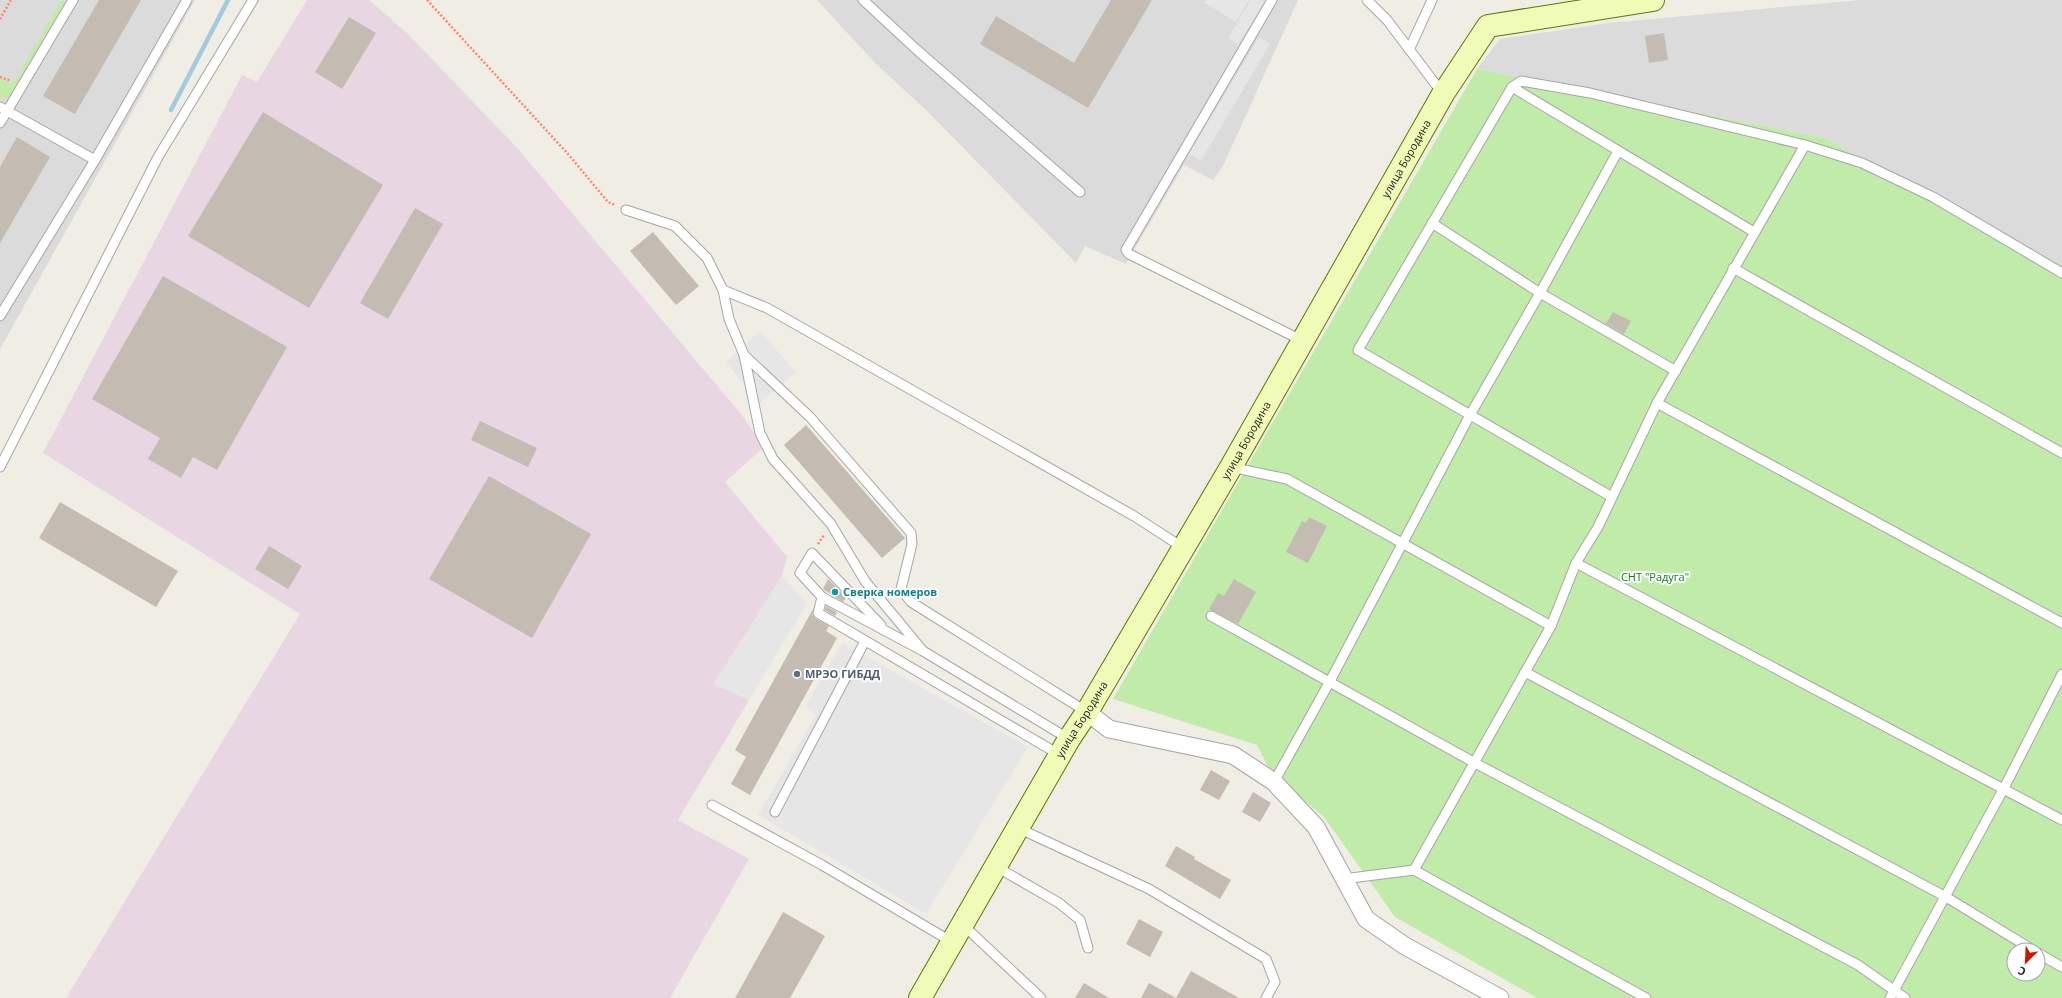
<svg xmlns="http://www.w3.org/2000/svg" width="2062" height="998" font-family="'Open Sans',sans-serif">
  <rect width="100%" height="100%" fill="#efede4"/>
  <!-- residential -->
  <g fill="#dcdbdb">
    <polygon points="0,0 195,0 0,349"/>
    <polygon points="817,0 1298,0 1223,166 1213,180 1184,165 1126,264 1085,246 1076,263 926,110 876,64"/>
    <polygon points="1860,0 2062,0 2062,265 1824,138 1477,69 1500,39 1609,23"/>
  </g>
  <!-- industrial -->
  <polygon fill="#e9d6e3" points="307,0 369,0 407,33 519,150 741,414 764,447 725,482 787,557 782,576 714,684 749,700 678,820 749,859 670,998 66,998 300,614 43,453 242,75 257,82"/>
  <!-- grass -->
  <g fill="#c1eba9" fill-rule="evenodd">
    <polygon points="62,0 69,3 49,37 42,33"/>
    <polygon points="40,37 47,41 27,75 20,71"/>
    <path d="M1477,69L1824,138L2062,265V998H1537L1395,917L1324,817L1271,773L1257,745L1113,699ZM2014,950H2038V974H2014Z"/>
    <path d="M18,75L24,78C18,87 13,100 0,97V78L11,84Z"/>
  </g>
  <!-- parking -->
  <g fill="#e6e6e6">
    <polygon points="1207,0 1249,0 1236,22 1205,3"/>
    <polygon points="1251,0 1266,0 1238,44 1228,38"/>
    <polygon points="1259,37 1270,44 1201,161 1189,154"/>
    <polygon points="760,331 796,372 759,404 726,362"/>
    <polygon points="782,576 807,603 749,700 714,684"/>
    <polygon points="842,643 1028,747 926,914 758,815 816,715 806,705"/>
  </g>
  <g fill="none" stroke-linecap="round" stroke-linejoin="round">
    <!-- stream -->
    <polyline stroke="#a3cade" stroke-width="4.5" points="171,110 228,0"/>
  </g>
  <!-- building -->
  <g fill="#c4bcb3">
    <polygon points="99,0 141,0 75,114 43,96"/>
    <polygon points="1111,0 1152,0 1088,108 980,44 996,16 1074,63"/>
    <polygon points="349,17 376,33 342,89 315,72"/>
    <polygon points="1664,33 1668,60 1649,63 1645,36"/>
    <polygon points="263,112 383,185 309,308 188,236"/>
    <polygon points="17,137 50,157 0,243 0,167"/>
    <polygon points="415,208 443,224 388,319 360,303"/>
    <polygon points="653,232 699,286 676,305 630,251"/>
    <polygon points="163,276 287,347 217,470 193,457 181,478 148,459 160,438 92,399"/>
    <polygon points="1613,312 1631,321 1624,334 1606,324"/>
    <polygon points="480,421 537,448 528,467 471,440"/>
    <polygon points="806,425 905,538 882,558 784,445"/>
    <polygon points="489,476 591,534 532,638 429,579"/>
    <polygon points="60,502 178,571 156,607 39,538"/>
    <polygon points="1309,517 1327,526 1308,563 1286,552 1302,521 1306,523"/>
    <polygon points="269,546 302,566 288,589 255,569"/>
    <polygon points="828,579 846,597 843,602 823,589"/>
    <polygon points="1234,579 1256,592 1238,624 1209,609 1218,593 1224,596"/>
    <polygon points="826,606 837,612 835,616 825,610"/>
    <polygon points="813,609 812,615 815,618 829,626 826,631 837,638 750,795 731,784 746,757 735,750"/>
    <polygon points="1211,770 1230,781 1219,800 1200,790"/>
    <polygon points="1253,792 1271,803 1260,822 1242,812"/>
    <polygon points="1176,846 1195,857 1194,859 1231,880 1220,899 1165,866"/>
    <polygon points="783,912 825,936 790,998 735,998"/>
    <polygon points="1139,919 1163,932 1150,957 1126,944"/>
    <polygon points="1191,971 1239,998 1141,998 1149,983 1176,998"/>
    <polygon points="1084,983 1109,998 1075,998"/>
  </g>
  <g fill="none" stroke-linecap="round" stroke-linejoin="round">
    <defs>
      <g id="service">
        <polyline points="863,0 917,50 1080,192"/>
        <polyline points="1272,0 1126,250 1129,254 1303,341"/>
        <polyline points="1367,0 1387,20 1443,94"/>
        <polyline points="1409,50 1432,0"/>
        <polyline points="1512,87 1754,232"/>
        <polyline points="0,107 95,160"/>
        <polyline points="0,123 73,0"/>
        <polyline points="626,210 675,226 707,258 723,290 767,308 1134,516 1182,547"/>
        <polyline points="1432,223 1540,293 1676,371"/>
        <polyline points="1733,268 2062,453"/>
        <polyline points="723,290 729,319 744,355"/>
        <polyline points="0,316 95,160 187,0"/>
        <polyline points="1657,403 2062,623"/>
        <polyline points="0,467 158,157 253,0"/>
        <polyline points="1231,467 1287,479 1551,626"/>
        <polyline points="1612,497 1358,350 1512,87 1521,81 1590,93 1805,145 1862,163 1933,197 2062,273"/>
        <polyline points="1576,563 2062,820"/>
        <polyline points="822,597 800,573 812,553 881,625"/>
        <polyline points="1211,616 1475,763 1858,965 1905,998"/>
        <polyline points="923,651 865,581 831,524 773,459 760,433 744,355 810,417 911,533 912,544 901,589 911,602 1087,712"/>
        <polyline points="1525,672 1946,897 2033,950"/>
        <polyline points="1060,755 818,613 822,597 923,651 1069,739"/>
        <polyline points="1274,782 1329,683 1470,415 1540,293 1618,151"/>
        <polyline points="712,805 822,865 952,942"/>
        <polyline points="775,812 865,641"/>
        <polyline points="1018,828 1149,889 1266,959 1275,982 1266,998"/>
        <polyline points="995,866 1059,903 1080,920 1088,948"/>
        <polyline points="1414,870 1551,626 1576,563 1598,527 1657,403 1805,145"/>
        <polyline points="1343,879 1414,870 1646,998"/>
        <polyline points="962,924 1041,998"/>
        <polyline points="2038,953 2062,967"/>
        <polyline points="1890,998 2004,788 2062,674"/>
      </g>
      <polyline id="minor" points="1087,712 1109,729 1233,755 1274,782 1316,827 1366,919 1405,946 1500,998"/>
      <g id="secondary">
        <path id="s1" d="M920,998L1069,739L1087,712L1231,467L1443,94L1488,26L1653,0"/>
      </g>
    </defs>
    <!-- service casing -->
    <use href="#service" stroke="#a5a5a5" stroke-width="11"/>
    <!-- minor casing -->
    <use href="#minor" stroke="#a5a5a5" stroke-width="19"/>
    <!-- secondary casing -->
    <use href="#secondary" stroke="#5e7802" stroke-width="24"/>
    <!-- path -->
    <g stroke="#fd8968" stroke-width="2.5" stroke-dasharray="2 2" stroke-linecap="butt">
      <polyline points="427,0 568,154 608,202 615,205"/>
      <polyline points="0,19 11,0"/>
      <polyline points="0,77 11,81"/>
      <polyline points="818,544 824,535"/>
    </g>
    <!-- service -->
    <use href="#service" stroke="#fff" stroke-width="9"/>
    <!-- minor -->
    <use href="#minor" stroke="#fff" stroke-width="17"/>
    <!-- secondary -->
    <use href="#secondary" stroke="#effbb7" stroke-width="22"/>
  </g>
  <!-- markers -->
  <circle fill="#0f9aa8" stroke="#fff" stroke-width="1.5" cx="835" cy="592" r="4"/>
  <circle fill="#5c6f8a" stroke="#fff" stroke-width="1.5" cx="797" cy="674" r="4"/>
  <g text-anchor="middle" stroke-width="4" stroke-linejoin="round" paint-order="stroke">
    <!-- street labels -->
    <g font-size="11" fill="#1e1e1e" stroke="#fff">
      <text dy="4" stroke="none"><textPath href="#s1" startOffset="970">улица Бородина</textPath></text>
      <text dy="4" stroke="none"><textPath href="#s1" startOffset="646">улица Бородина</textPath></text>
      <text dy="4" stroke="none"><textPath href="#s1" startOffset="322">улица Бородина</textPath></text>
    </g>
    <!-- park labels -->
    <g font-size="11" fill="#098021" stroke="#fff">
      <text x="1655" y="581">СНТ "Радуга"</text>
    </g>
    <!-- culture labels -->
    <g font-size="11" font-weight="bold" fill="#0d838f" stroke="#fff" text-anchor="start">
      <text x="843" y="596">Сверка номеров</text>
    </g>
    <!-- service labels -->
    <g font-size="11" font-weight="bold" fill="#4e5e75" stroke="#fff" text-anchor="start">
      <text x="805" y="678">МРЭО ГИБДД</text>
    </g>
  </g>
  <!-- north arrow -->
  <g transform="translate(2026 962) rotate(204)"><circle r="19" fill="#ffffff" stroke="#a5a5a5"/>
  <path d="M0-3L7 15L0 10L-7 15Z" fill="#cd1800"/>
  <text y="-6" font-size="11" font-weight="bold" text-anchor="middle" fill="#1e1e1e">С</text>
  </g>
</svg>
